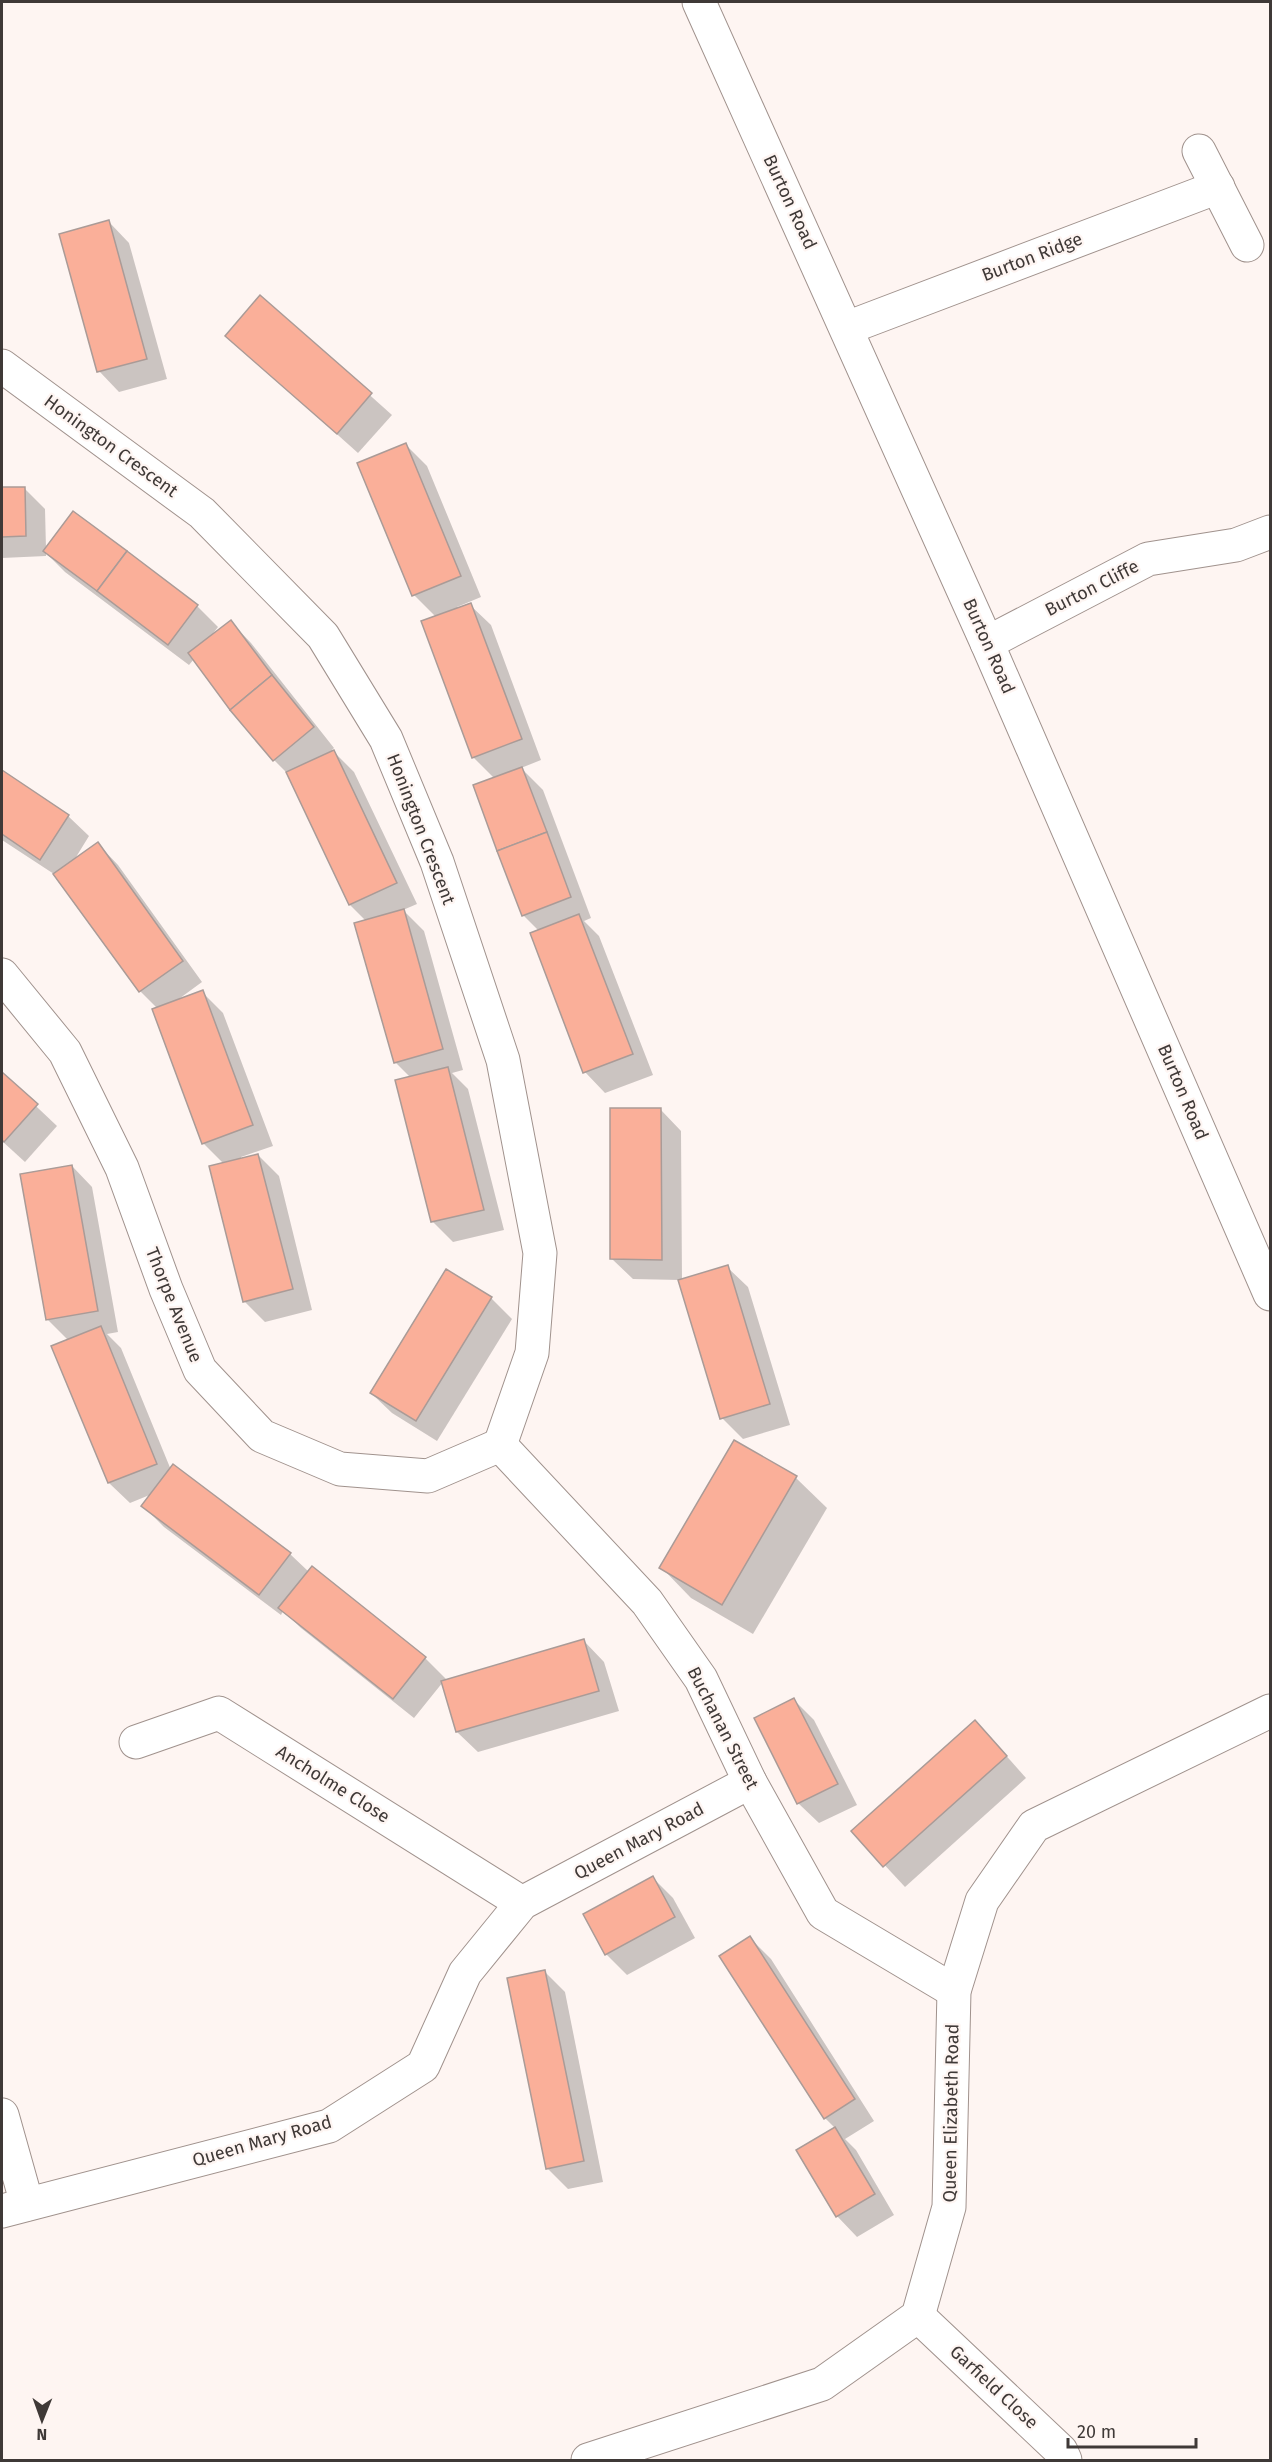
<svg xmlns="http://www.w3.org/2000/svg" width="1272" height="2462" font-family="'Fira Sans',sans-serif">
  <rect width="100%" height="100%" fill="#fef5f2"/>
  <!-- shadow -->
  <g fill="#0003">
    <polygon points="109,222 129,243 167,379 119,392 99,371"/>
    <polygon points="260,297 392,415 358,453 227,336"/>
    <polygon points="406,445 427,466 481,597 457,607 458,609 470,605 491,625 541,760 521,768 543,790 591,918 584,921 599,936 653,1075 605,1093 585,1072 539,931 523,915 495,779 473,757 436,617 414,595 359,464"/>
    <polygon points="24,488 45,509 46,549 73,513 197,606 218,627 211,636 231,622 251,643 334,748 332,750 354,772 417,904 403,910 424,931 463,1070 452,1073 468,1089 504,1230 453,1242 432,1221 411,1078 395,1062 366,921 350,905 288,774 274,760 194,659 189,665 65,572 46,553 46,556 2,558 2,489"/>
    <polygon points="2,772 68,816 89,836 73,862 98,844 118,865 202,982 176,1001 202,992 223,1013 273,1146 241,1157 241,1160 258,1155 279,1176 312,1310 265,1322 244,1301 224,1164 203,1143 158,1009 140,991 57,876 2,840"/>
    <polygon points="2,1074 57,1126 25,1162 2,1141"/>
    <polygon points="661,1110 681,1131 682,1280 727,1267 748,1287 790,1425 743,1439 722,1418 680,1280 633,1279 612,1259"/>
    <polygon points="72,1166 92,1187 118,1332 107,1334 121,1348 171,1470 174,1466 290,1554 309,1572 425,1658 446,1679 443,1682 584,1641 604,1662 619,1711 478,1752 457,1732 443,1682 414,1718 301,1628 283,1611 281,1615 164,1527 143,1506 152,1494 130,1503 109,1483 53,1347 69,1341 47,1319"/>
    <polygon points="446,1271 491,1298 512,1319 437,1441 392,1413 371,1393"/>
    <polygon points="734,1442 796,1478 827,1508 753,1634 691,1598 661,1567"/>
    <polygon points="794,1700 814,1720 857,1805 819,1823 798,1803"/>
    <polygon points="995,1743 1026,1778 905,1887 853,1831"/>
    <polygon points="653,1878 673,1898 695,1938 627,1975 606,1954"/>
    <polygon points="750,1938 771,1959 874,2121 845,2139 856,2150 894,2215 857,2237 837,2216 836,2129 825,2118"/>
    <polygon points="544,1971 565,1992 603,2182 568,2189 547,2168"/>
  </g>
  <!-- building -->
  <g fill="#faaf99" stroke="#aa9b97" stroke-width="1.5">
    <polygon points="109,220 147,359 97,372 59,234"/>
    <polygon points="260,295 372,393 337,434 225,336"/>
    <polygon points="406,443 461,576 412,596 357,463"/>
    <polygon points="2,487 25,487 26,536 2,537"/>
    <polygon points="73,511 127,551 97,591 43,551"/>
    <polygon points="127,551 198,605 168,645 97,591"/>
    <polygon points="471,603 522,739 472,758 421,621"/>
    <polygon points="231,620 272,675 230,710 188,653"/>
    <polygon points="272,675 314,727 273,761 230,710"/>
    <polygon points="334,750 397,883 349,905 286,772"/>
    <polygon points="522,767 547,832 497,851 473,785"/>
    <polygon points="2,770 69,815 40,860 2,834"/>
    <polygon points="547,832 571,897 522,916 497,851"/>
    <polygon points="98,842 183,961 139,992 53,874"/>
    <polygon points="404,909 443,1049 394,1063 354,923"/>
    <polygon points="579,914 633,1054 583,1073 530,933"/>
    <polygon points="203,990 253,1125 202,1144 152,1009"/>
    <polygon points="448,1067 484,1210 431,1222 395,1080"/>
    <polygon points="2,1072 38,1104 4,1142 2,1140"/>
    <polygon points="610,1108 661,1108 662,1260 610,1259"/>
    <polygon points="258,1154 293,1289 243,1302 209,1166"/>
    <polygon points="72,1165 98,1311 46,1320 20,1174"/>
    <polygon points="728,1265 770,1404 720,1419 678,1280"/>
    <polygon points="446,1269 492,1297 416,1421 370,1393"/>
    <polygon points="101,1326 157,1464 108,1483 51,1346"/>
    <polygon points="734,1440 797,1476 722,1605 659,1568"/>
    <polygon points="173,1464 291,1553 259,1595 141,1506"/>
    <polygon points="312,1566 426,1657 393,1699 278,1608"/>
    <polygon points="584,1639 599,1691 456,1732 441,1681"/>
    <polygon points="794,1698 838,1784 797,1804 754,1718"/>
    <polygon points="975,1720 1007,1756 883,1867 851,1831"/>
    <polygon points="653,1876 675,1917 605,1955 583,1914"/>
    <polygon points="750,1936 855,2099 824,2119 719,1956"/>
    <polygon points="545,1970 584,2161 546,2169 507,1978"/>
    <polygon points="835,2127 875,2194 836,2217 796,2150"/>
  </g>
  <g fill="none" stroke-linecap="round" stroke-linejoin="round">
    <defs>
      <g id="street">
        <polyline points="1199,151 1247,245"/>
        <polyline points="847,328 1218,187"/>
        <polyline points="2,366 202,513 323,636 386,739 437,862 503,1060 540,1253 532,1353 500,1445"/>
        <polyline points="987,643 1148,559 1236,545 1270,532"/>
        <polyline points="2,975 65,1052 122,1168 166,1289 200,1370 262,1436 340,1469 428,1476 500,1445"/>
        <polyline points="500,1445 647,1602 701,1679 750,1782 823,1913 954,1991"/>
        <polyline points="136,1742 219,1713 522,1903"/>
        <polyline points="2,2115 27,2204"/>
        <polyline points="2,2211 329,2126 423,2066 465,1973 522,1903 750,1782"/>
        <polyline points="918,2316 1061,2451 1065,2460"/>
        <polyline points="588,2460 822,2384 918,2316 949,2207 954,1991 982,1901 1034,1826 1270,1711"/>
      </g>
      <polyline id="secondary" points="699,2 987,643 1270,1294"/>
    </defs>
    <!-- street casing -->
    <use href="#street" stroke="#a0928d" stroke-width="35"/>
    <!-- secondary casing -->
    <use href="#secondary" stroke="#a0928d" stroke-width="35"/>
    <!-- street -->
    <use href="#street" stroke="#fff" stroke-width="33"/>
    <!-- secondary -->
    <use href="#secondary" stroke="#fff" stroke-width="33"/>
  </g>
  <g text-anchor="middle" stroke-width="4.5" stroke-linejoin="round" paint-order="stroke">
    <!-- street labels -->
    <g font-size="18" fill="#3f3937" stroke="#fef5f2">
      <text transform="translate(790 202) rotate(65)" y="6">Burton Road</text>
      <text transform="translate(1032 257) rotate(-21)" y="6">Burton Ridge</text>
      <text transform="translate(111 446) rotate(36)" y="6">Honington Crescent</text>
      <text transform="translate(1092 588) rotate(-27)" y="6">Burton Cliffe</text>
      <text transform="translate(989 646) rotate(66)" y="6">Burton Road</text>
      <text transform="translate(421 829) rotate(69)" y="6">Honington Crescent</text>
      <text transform="translate(1183 1092) rotate(67)" y="6">Burton Road</text>
      <text transform="translate(174 1305) rotate(68)" y="6">Thorpe Avenue</text>
      <text transform="translate(723 1728) rotate(63)" y="6">Buchanan Street</text>
      <text transform="translate(333 1784) rotate(32)" y="6">Ancholme Close</text>
      <text transform="translate(639 1841) rotate(-28)" y="6">Queen Mary Road</text>
      <text transform="translate(951 2113) rotate(-89)" y="6">Queen Elizabeth Road</text>
      <text transform="translate(262 2141) rotate(-16)" y="6">Queen Mary Road</text>
      <text transform="translate(994 2387) rotate(43)" y="6">Garfield Close</text>
    </g>
  </g>
  <!-- border -->
  <rect width="1272" height="2462" fill="none" stroke="#3f3937" stroke-width="6"/>
  <!-- north arrow -->
  <g transform="translate(42 2420) rotate(181)" stroke="#fef5f2" stroke-width="4.5" paint-order="stroke">
  <path d="M0-4.5L10 22L0 15L-10 22Z" fill="#3f3937"/>
  <text y="-9" font-size="16" font-weight="bold" text-anchor="middle" fill="#3f3937">N</text>
  </g>
  <!-- scale -->
  <path d="M1068 2438v9h128v-9" fill="none" stroke="#3f3937" stroke-width="3"/>
  <text x="1077" y="2438" font-size="18" fill="#3f3937" stroke="#fef5f2" stroke-width="4.5" paint-order="stroke">20 m</text>
</svg>
